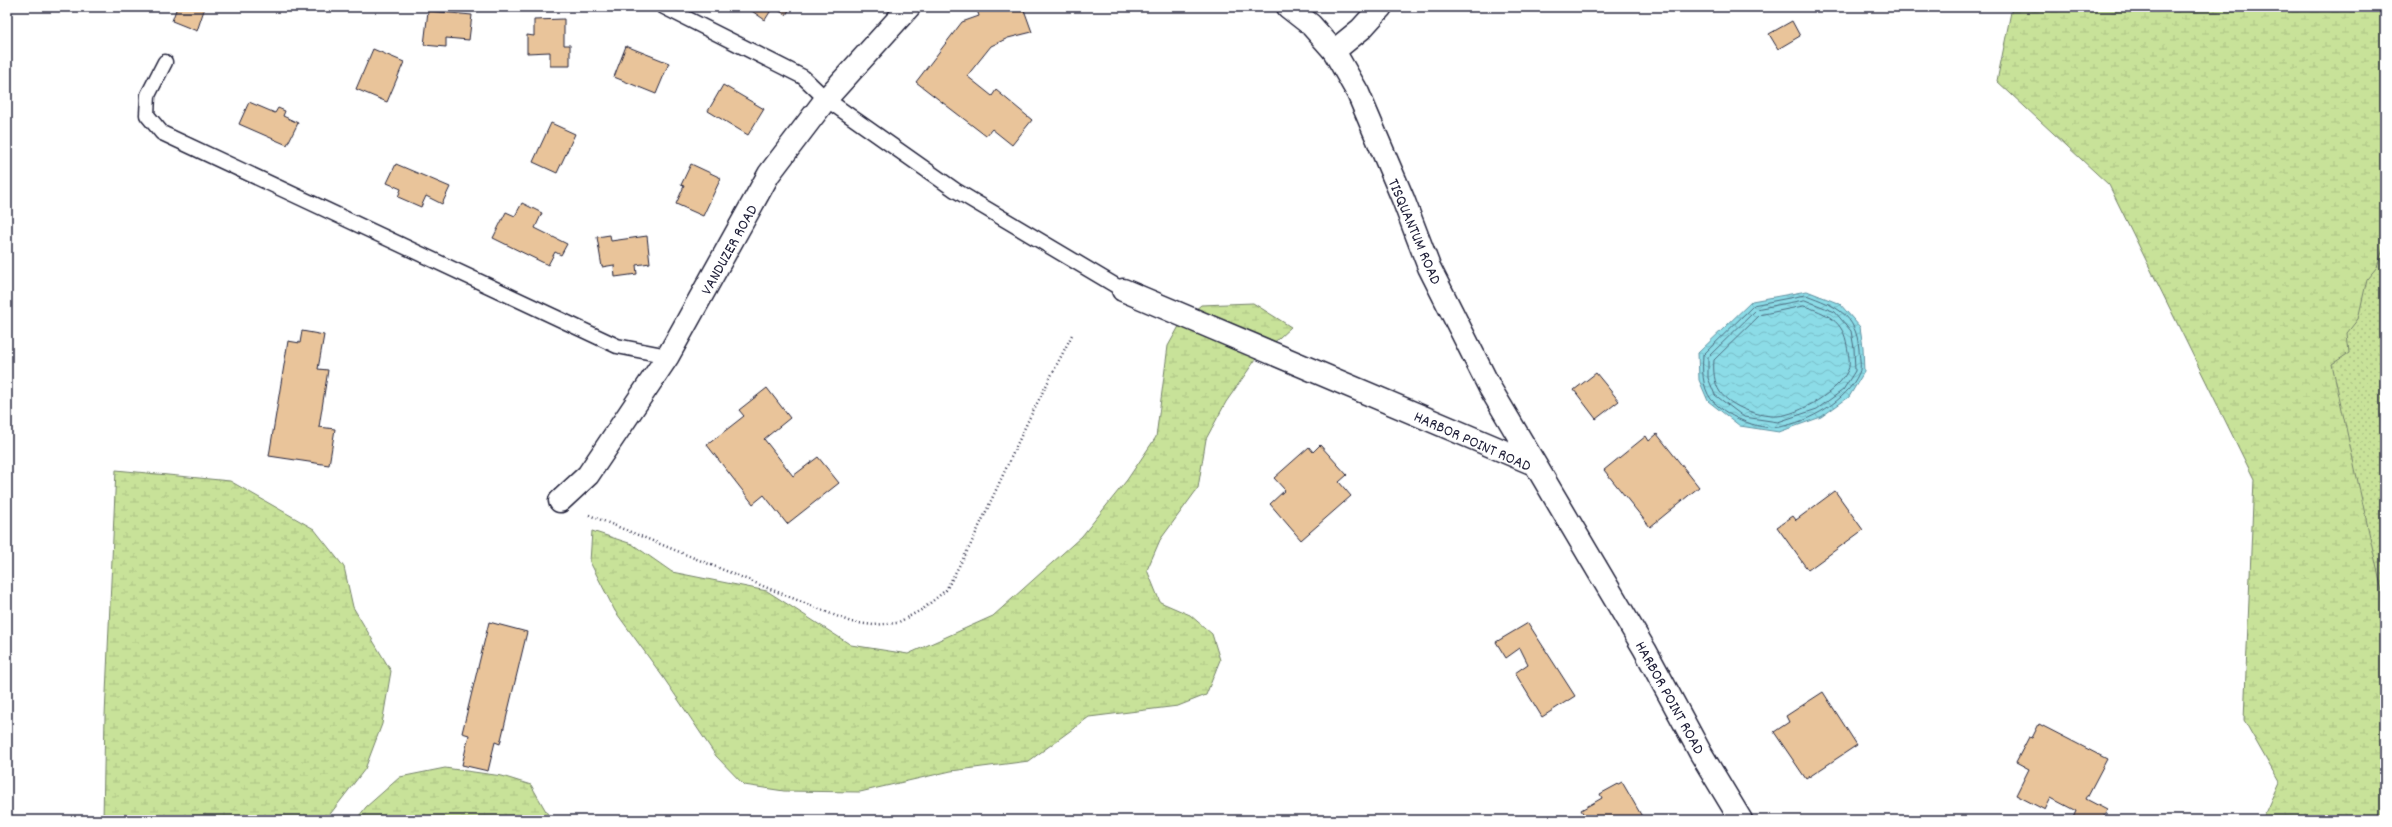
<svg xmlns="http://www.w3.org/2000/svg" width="2392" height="827" font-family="Dekko,sans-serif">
  <defs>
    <pattern id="wetland-marsh" width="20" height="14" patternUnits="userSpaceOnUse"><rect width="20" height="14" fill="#c8e299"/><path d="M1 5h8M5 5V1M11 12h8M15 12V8" fill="none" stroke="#acc285"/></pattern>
    <pattern id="park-dots" width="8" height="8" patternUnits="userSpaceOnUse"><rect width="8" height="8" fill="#c8e299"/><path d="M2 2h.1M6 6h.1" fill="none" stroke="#acc285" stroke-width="1.8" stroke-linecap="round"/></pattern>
    <pattern id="water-waves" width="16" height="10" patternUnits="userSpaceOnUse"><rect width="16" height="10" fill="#8cdce7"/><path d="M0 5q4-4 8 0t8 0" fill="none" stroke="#78bcc7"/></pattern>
  </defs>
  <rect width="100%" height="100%" fill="#fff"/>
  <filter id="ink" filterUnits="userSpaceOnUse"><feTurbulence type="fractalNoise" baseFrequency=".025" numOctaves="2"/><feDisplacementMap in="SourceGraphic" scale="8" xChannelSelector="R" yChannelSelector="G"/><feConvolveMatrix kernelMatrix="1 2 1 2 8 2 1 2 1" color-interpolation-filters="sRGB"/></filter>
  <g filter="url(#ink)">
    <!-- wetland -->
    <g fill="url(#wetland-marsh)" stroke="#75826a">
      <polygon points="2012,7 2385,7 2385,820 2262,820 2279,782 2244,720 2254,479 2109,185 1997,81"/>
      <polygon points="1253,303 1291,327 1256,359 1226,402 1206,439 1198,488 1160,540 1147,570 1160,602 1190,615 1212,634 1220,660 1206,695 1178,706 1089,717 1029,761 951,771 860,792 784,791 744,785 716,756 663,677 615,611 590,562 592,531 632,544 672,572 767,591 851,645 908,654 993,616 1082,536 1127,480 1156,437 1168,346 1182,321 1201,305"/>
      <polygon points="116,470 230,481 314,529 344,567 353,607 391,671 382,724 365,769 331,813 316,820 103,820 105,716"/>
      <polygon points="445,768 502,776 531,785 551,820 356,820 366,807 400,777"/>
    </g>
    <!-- park -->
    <polygon fill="url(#park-dots)" stroke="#75826a" points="2385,243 2385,605 2332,364 2349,353 2347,333 2358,319 2367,279 2377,267"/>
    <!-- water -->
    <polygon fill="url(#water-waves)" stroke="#6292a2" points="1807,291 1840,304 1860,327 1863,347 1864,372 1849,397 1821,417 1779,432 1740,426 1708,401 1699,380 1698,353 1752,301"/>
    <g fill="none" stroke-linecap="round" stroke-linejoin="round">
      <!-- shore -->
      <g stroke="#4c6c80" stroke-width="1">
        <path d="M1806,295C1836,306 1856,314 1859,349C1859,355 1862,367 1859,373C1847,401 1809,422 1779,427C1758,431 1724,415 1711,399C1702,387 1702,369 1703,355L1754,305Z"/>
        <polygon points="1805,300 1835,312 1851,331 1854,348 1855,371 1843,390 1817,409 1778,422 1744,417 1715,395 1708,378 1708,357 1757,309"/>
        <path d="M1804,306C1826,313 1844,321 1847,346C1848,352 1851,364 1848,370C1839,391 1799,415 1777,416C1759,417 1731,407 1720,392C1714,383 1713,370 1714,360L1760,315Z"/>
      </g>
    </g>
    <!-- building -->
    <g fill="#e9c49a" stroke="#22223b">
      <polygon points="177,7 205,7 197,31 172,21"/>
      <polygon points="746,7 791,7 786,15 773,7 765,20"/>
      <polygon points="976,7 1023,7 1032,32 1008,38 991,46 967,76 992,96 996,90 1032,120 1012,145 992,129 986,136 916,82 962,22 979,16"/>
      <polygon points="428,11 472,15 469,40 446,38 446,47 424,45"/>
      <polygon points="564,19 564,45 570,45 570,66 550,66 550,52 527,53 527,35 534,36 534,20"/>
      <polygon points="1792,21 1800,36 1778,49 1769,34"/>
      <polygon points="626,46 669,63 656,94 614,77"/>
      <polygon points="373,49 404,62 387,102 356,89"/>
      <polygon points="723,85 764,109 748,135 708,111"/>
      <polygon points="249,102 275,113 278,108 285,111 283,116 298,123 287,145 239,124"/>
      <polygon points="551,123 575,134 557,173 533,162"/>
      <polygon points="396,164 450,187 442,204 426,196 421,207 398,197 401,189 387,183"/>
      <polygon points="691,164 721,178 703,216 676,204 684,186 681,185"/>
      <polygon points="522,203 542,213 535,228 567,244 561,255 555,252 548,265 493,238 506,212 515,216"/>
      <polygon points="610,235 611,241 647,236 650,263 636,265 637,274 615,277 614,265 602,267 597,237"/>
      <polygon points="302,331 324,335 318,369 328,370 319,427 335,429 329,465 269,456 288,341 300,343"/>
      <polygon points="1596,373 1619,401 1596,419 1574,390"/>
      <polygon points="767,388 790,418 764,439 793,476 818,457 839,483 787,524 764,495 753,504 707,445 744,416 739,410"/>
      <polygon points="1657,434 1699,487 1650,527 1604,470 1646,436 1649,441"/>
      <polygon points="1320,445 1347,475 1339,482 1351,496 1301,540 1270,504 1285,490 1274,478 1309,447 1313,452"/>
      <polygon points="1835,491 1863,530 1808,570 1777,527 1793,516 1796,520"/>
      <polygon points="489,622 527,632 500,744 495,742 488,771 462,765 469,735 462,733"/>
      <polygon points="1528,623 1575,696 1542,717 1515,673 1528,664 1520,648 1506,658 1496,642"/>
      <polygon points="1823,692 1857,745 1806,779 1774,732 1789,722 1786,716"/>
      <polygon points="2039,724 2107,759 2086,799 2107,810 2102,820 2072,820 2076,811 2051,798 2045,810 2016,795 2029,769 2016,762 2029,737 2032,738"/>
      <polygon points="1622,782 1644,820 1587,820 1581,810 1602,798 1600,794"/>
    </g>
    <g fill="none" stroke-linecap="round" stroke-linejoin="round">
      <defs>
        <g id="service">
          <polyline points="664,7 803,77 826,99 955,190 1123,290"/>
          <polyline points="165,62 148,95 147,115 162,133 617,346 668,356"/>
        </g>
        <g id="minor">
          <polyline points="1288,7 1311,25 1334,51"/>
          <polyline points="1381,7 1361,29 1334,51 1358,93 1403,199 1429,267 1490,388 1645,650 1700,752 1741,820"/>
          <polyline points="1123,290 1534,464"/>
          <polyline points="560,501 588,475 668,356 769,174 826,99 909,7"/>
        </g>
      </defs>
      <!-- service casing -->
      <use href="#service" stroke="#22223b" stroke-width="17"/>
      <!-- minor casing -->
      <use href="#minor" stroke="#22223b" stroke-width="25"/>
      <!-- path -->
      <polyline stroke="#22223b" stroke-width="2.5" stroke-dasharray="1 3" stroke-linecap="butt" points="589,515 851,622 873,625 897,623 923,609 946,590 970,546 1028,421 1072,335"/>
      <!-- service -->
      <use href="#service" stroke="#fff" stroke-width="14"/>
      <!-- minor -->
      <use href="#minor" stroke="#fff" stroke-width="22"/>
    </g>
  </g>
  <g text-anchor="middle" stroke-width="3" stroke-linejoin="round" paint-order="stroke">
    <!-- street labels -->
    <g font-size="16" fill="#22223b" stroke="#fff">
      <text transform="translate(1416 231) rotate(67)" y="6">TISQUANTUM ROAD</text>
      <text transform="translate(728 249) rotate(-61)" y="6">VANDUZER ROAD</text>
      <text transform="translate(1473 440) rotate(24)" y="6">HARBOR POINT ROAD</text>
      <text transform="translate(1671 697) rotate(61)" y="6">HARBOR POINT ROAD</text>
    </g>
  </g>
  <!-- margin -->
  <rect width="2392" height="827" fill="none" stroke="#fff" stroke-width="24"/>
  <rect x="12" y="12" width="2368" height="803" fill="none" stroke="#22223b" stroke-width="1.5" filter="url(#ink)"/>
</svg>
